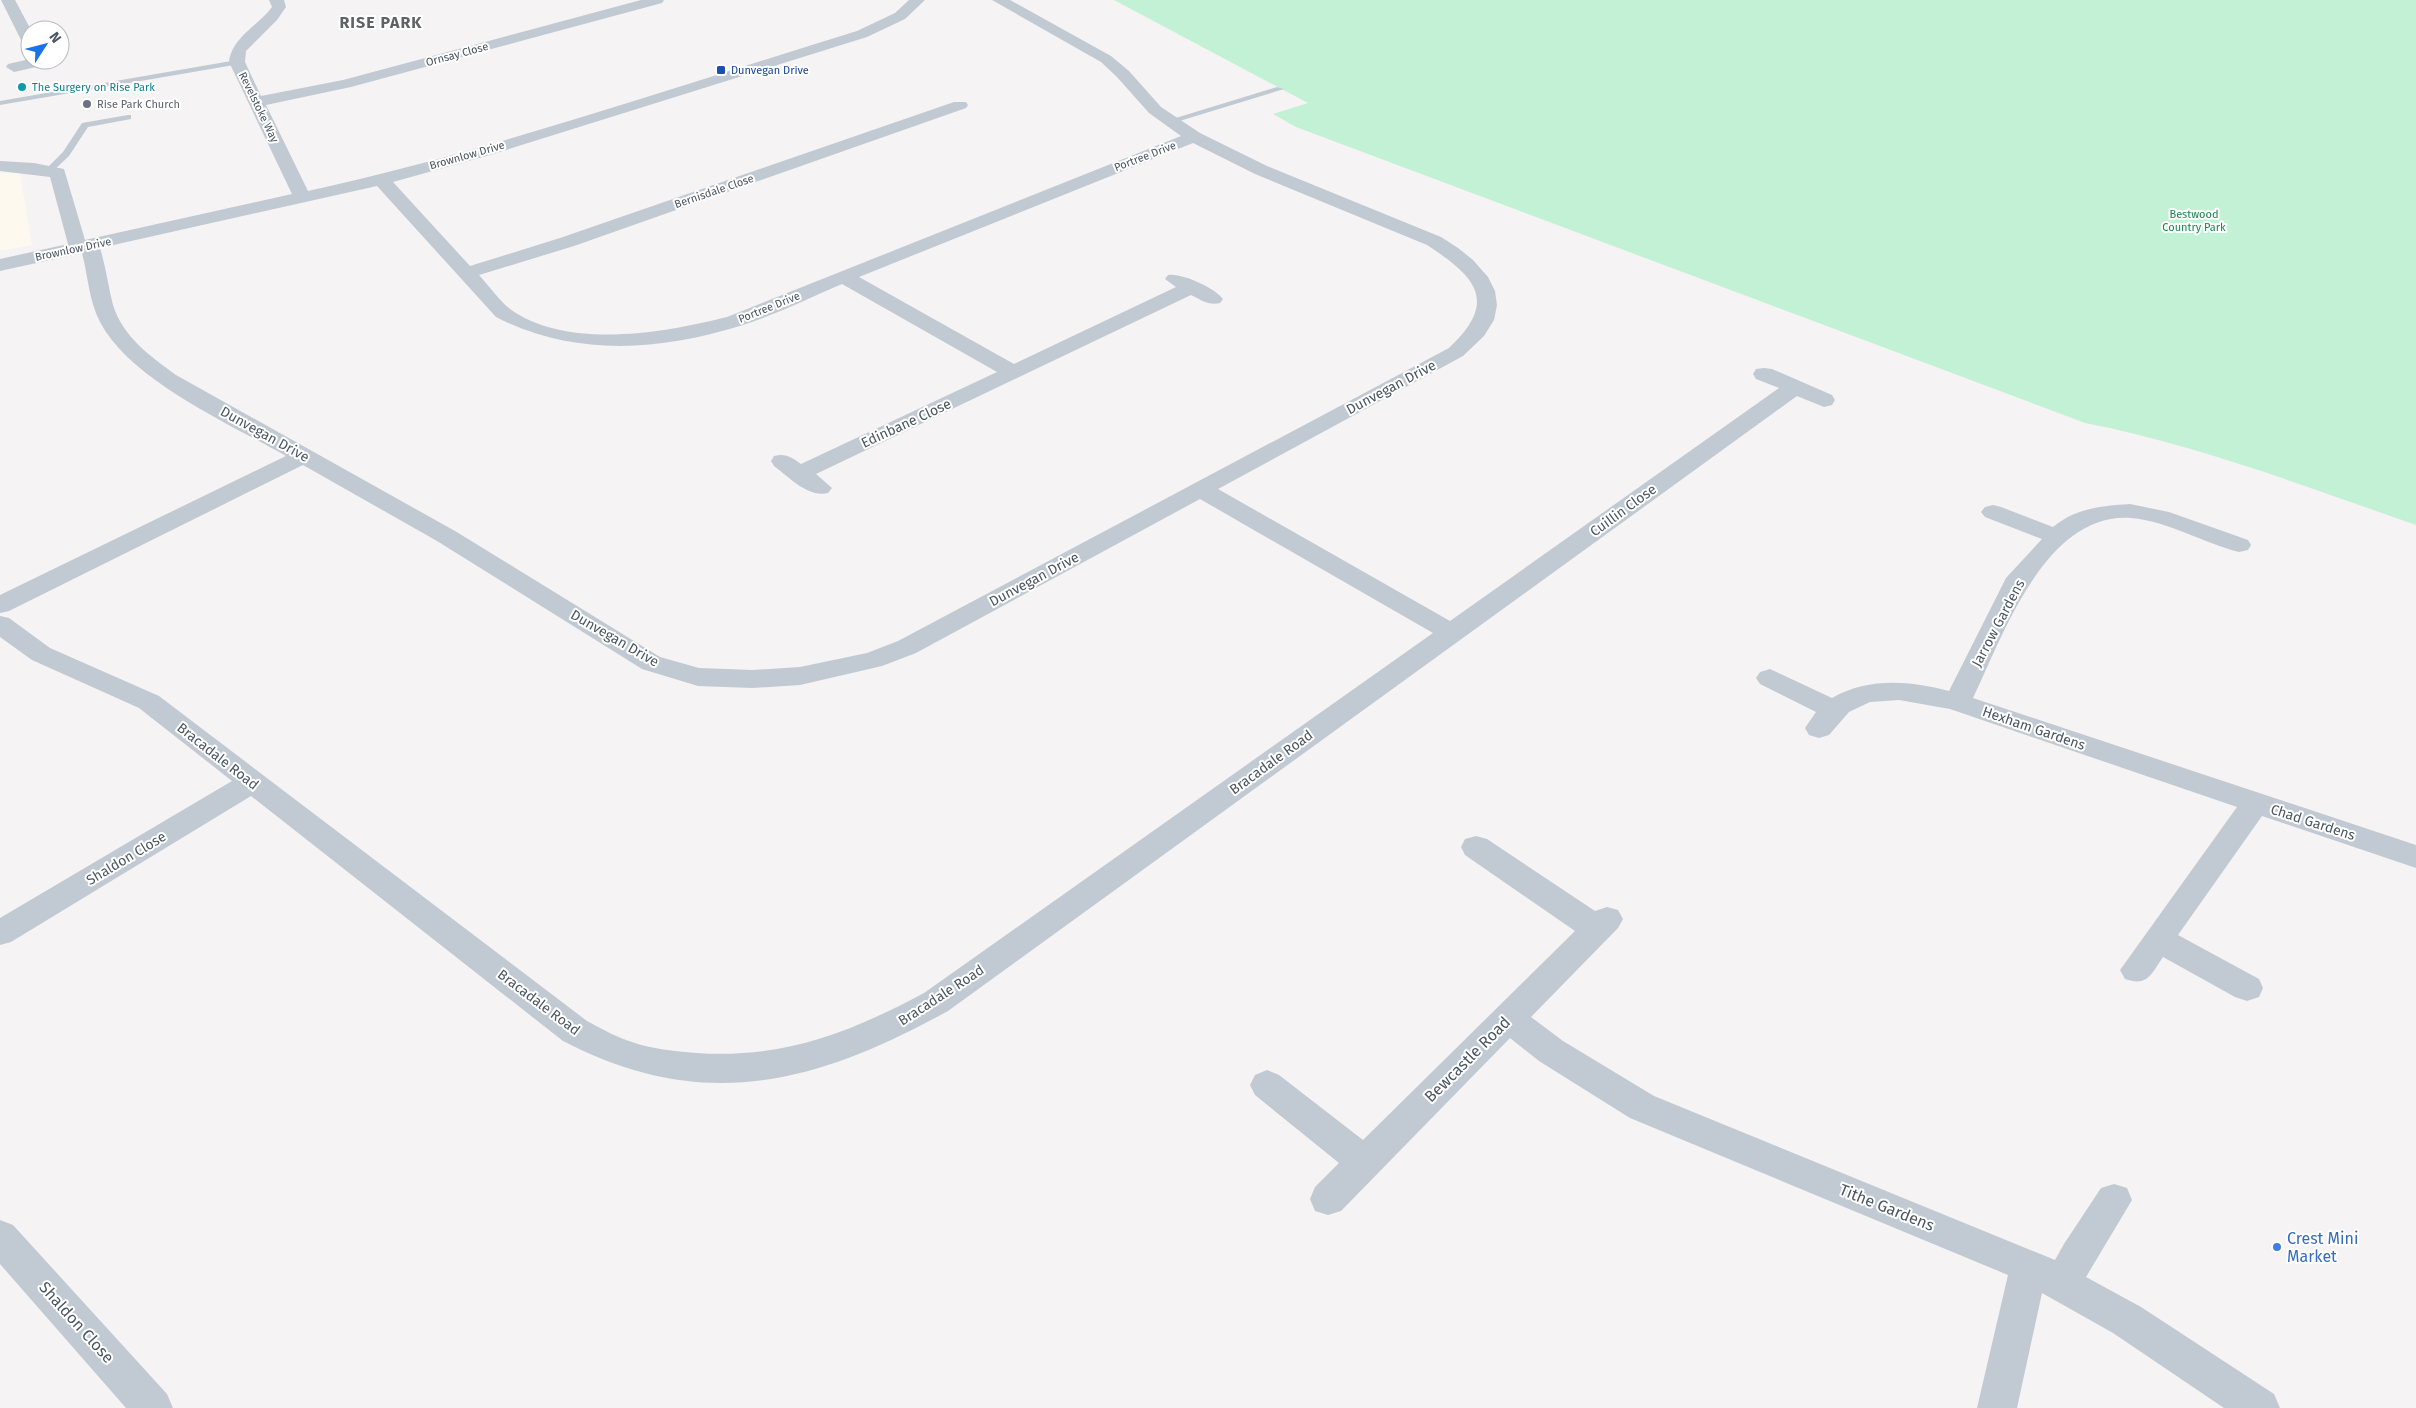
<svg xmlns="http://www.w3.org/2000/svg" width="2416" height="1408" font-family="'Fira Sans',sans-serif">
  <rect width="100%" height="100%" fill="#f5f3f3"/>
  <!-- commercial -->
  <polygon fill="#fdf9ef" points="0,173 20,174 32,245 0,251"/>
  <!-- green -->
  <path fill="#c3f1d5" d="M1114,0H2416V525C2307,487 2198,445 2085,423L1296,127L1273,114L1308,103Z"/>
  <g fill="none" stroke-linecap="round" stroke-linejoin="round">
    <!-- lane -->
    <g fill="#c1cad2" fill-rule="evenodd">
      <polygon points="237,60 240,60 240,64 0,105 0,101"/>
      <polygon points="1277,87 1284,89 1173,123 1166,121"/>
      <polygon points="128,115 131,115 131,119 88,127 69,156 52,172 45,170 63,152 82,123"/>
    </g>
    <!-- street -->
    <g fill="#c1cad2" fill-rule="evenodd">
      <polygon points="1,0 15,0 31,30 30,47 22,42"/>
      <path d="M269,0H284L286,7L277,20L246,51L245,62L261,96L343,80L641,0H664L662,3L351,87L266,105L308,191C494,150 675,87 857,31L895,13L909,0H925L905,19L867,37L490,155L393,182L470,266L560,238L954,102H966L968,105L966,108L574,246L479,275C489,286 499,300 510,309C567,350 664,333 727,317L1181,136L1149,113L1117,77L1101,62L992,0H1010L1111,56L1129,71L1161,107L1200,133L1267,166L1441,237L1458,248L1473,260L1488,277L1495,291L1497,305L1494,320L1484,336L1463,356L1218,489L1450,621L1779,388L1756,379L1753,374L1756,369L1764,368L1772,369L1832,395L1835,400L1832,405L1824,407L1797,396L948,1011C815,1084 704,1114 563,1041L251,796L11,942L0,945V918L232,781L139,708L32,660L0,637V616L9,618L50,648L159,696L587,1021C602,1029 616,1037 632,1042C652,1049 674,1051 696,1053C783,1059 849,1033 924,993L1433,633L1200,499L916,653L882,666L800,685L752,688L698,686L642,669L437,541L303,465L9,611L0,613V595L286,456C230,424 130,380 100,322C89,301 88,276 82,253L0,271V259L68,244L50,177L0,171V161L34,163L64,169L85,240L292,194L229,62C232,37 258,26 272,7ZM1193,143L1255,174L1427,245C1476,277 1499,301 1449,348L898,641L867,653L800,667L752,670L699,668L660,657L455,531L176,375C150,356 123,337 113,305C108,286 106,267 100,248L377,186L496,317C574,357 658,351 740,326C775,315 809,298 842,284L997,372L801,464C791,457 786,453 774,456L771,461L774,466C789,477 808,498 828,493L832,488L816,474L1191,295C1201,300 1209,306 1220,303L1223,299C1216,288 1180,272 1168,275L1165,279L1176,287L1014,364L859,277Z"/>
      <polygon points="30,59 46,60 48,62 45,65 14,72 6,67 8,64"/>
      <path d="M2130,504L2169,512L2248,540L2251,545L2248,550L2239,552C2203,543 2168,521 2131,518C2045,512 2003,636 1973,698L2416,845V868L2262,816L2178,935L2259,979L2263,988L2259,997L2247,1001L2235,997L2163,957C2151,974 2148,987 2125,979L2120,970L2237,807L1950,709L1899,700L1870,702L1849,712L1829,735L1819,738L1809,735L1805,728L1816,712L1760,684L1756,678L1760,672L1770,669L1832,698C1869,677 1909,681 1949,691L2006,578L2042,539L1985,517L1981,512L1985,507L1993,505L2001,507L2053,527C2076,508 2101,506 2130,504Z"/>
      <polygon points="1476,836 1487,839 1595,911 1607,907 1618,910 1623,919 1618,928 1531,1017 1563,1041 1654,1096 2055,1260 2064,1244 2101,1188 2114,1184 2127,1188 2132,1200 2086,1277 2141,1307 2274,1394 2280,1408 2224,1408 2113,1333 2042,1293 2017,1408 1977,1408 2008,1275 1630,1118 1539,1061 1510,1038 1341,1211 1328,1215 1315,1211 1310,1199 1315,1187 1339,1163 1255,1095 1250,1085 1255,1075 1267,1070 1279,1075 1363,1140 1575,931 1465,855 1461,847 1465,839"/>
      <polygon points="0,1220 13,1225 167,1394 173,1408 126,1408 0,1264"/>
    </g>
  </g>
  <!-- markers -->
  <rect fill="#1a4fb4" stroke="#fff" stroke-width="2" x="716" y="65" width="10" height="10" rx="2.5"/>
  <circle fill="#0f9aa8" stroke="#fff" stroke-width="2" cx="22" cy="87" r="5"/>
  <circle fill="#6b7280" stroke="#fff" stroke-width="2" cx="87" cy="104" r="5"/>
  <circle fill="#3f7fe0" stroke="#fff" stroke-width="2" cx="2277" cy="1247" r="5"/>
  <g text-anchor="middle" stroke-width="4" stroke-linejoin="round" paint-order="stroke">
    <!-- far-street labels -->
    <g font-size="11" fill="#4a5661" stroke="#fff">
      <text transform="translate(457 54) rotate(-15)" y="4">Ornsay Close</text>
      <text transform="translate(259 107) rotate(64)" y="4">Revelstoke Way</text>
      <text transform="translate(467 155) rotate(-16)" y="4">Brownlow Drive</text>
      <text transform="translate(1145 156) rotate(-21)" y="4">Portree Drive</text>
      <text transform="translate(714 191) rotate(-19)" y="4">Bernisdale Close</text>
      <text transform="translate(73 249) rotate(-12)" y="4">Brownlow Drive</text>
      <text transform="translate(769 307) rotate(-22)" y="4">Portree Drive</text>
    </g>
    <!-- far-transit labels -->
    <g font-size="11" fill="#164399" stroke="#fff" text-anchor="start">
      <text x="731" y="74">Dunvegan Drive</text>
    </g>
    <!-- far-culture labels -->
    <g font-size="11" fill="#0d838f" stroke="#fff" text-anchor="start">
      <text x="32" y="91">The Surgery on Rise Park</text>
    </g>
    <!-- far-worship labels -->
    <g font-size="11" fill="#5b616d" stroke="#fff" text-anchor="start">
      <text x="97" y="108">Rise Park Church</text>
    </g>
    <!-- far-park labels -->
    <g font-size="11" fill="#17864f" stroke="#fff">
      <text x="2194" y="218">Bestwood<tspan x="2194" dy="13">Country Park</tspan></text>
    </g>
    <!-- street labels -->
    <g font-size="14" fill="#4a5661" stroke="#fff">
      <text transform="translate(1391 387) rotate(-28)" y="5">Dunvegan Drive</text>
      <text transform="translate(906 423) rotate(-25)" y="5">Edinbane Close</text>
      <text transform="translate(265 434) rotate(29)" y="5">Dunvegan Drive</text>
      <text transform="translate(1623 510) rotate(-36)" y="5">Cuillin Close</text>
      <text transform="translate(1034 579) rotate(-28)" y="5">Dunvegan Drive</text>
      <text transform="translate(1998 623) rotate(-62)" y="5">Jarrow Gardens</text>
      <text transform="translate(615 638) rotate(30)" y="5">Dunvegan Drive</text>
      <text transform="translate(2034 728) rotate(19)" y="5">Hexham Gardens</text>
      <text transform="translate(218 756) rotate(38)" y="5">Bracadale Road</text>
      <text transform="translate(1271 762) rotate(-36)" y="5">Bracadale Road</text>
      <text transform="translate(2313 822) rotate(18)" y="5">Chad Gardens</text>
      <text transform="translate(126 858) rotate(-31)" y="5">Shaldon Close</text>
      <text transform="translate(941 995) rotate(-33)" y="5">Bracadale Road</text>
      <text transform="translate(539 1002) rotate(37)" y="5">Bracadale Road</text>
    </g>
    <!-- far-district labels -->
    <g font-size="16" font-weight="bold" letter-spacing="1" fill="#5f6368" stroke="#fff">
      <text x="381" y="28">RISE PARK</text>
    </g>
    <!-- near-street labels -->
    <g font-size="16" fill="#4a5661" stroke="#fff">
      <text transform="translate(1467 1059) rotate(-45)" y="6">Bewcastle Road</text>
      <text transform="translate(1887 1207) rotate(22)" y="6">Tithe Gardens</text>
      <text transform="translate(77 1322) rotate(48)" y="6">Shaldon Close</text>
    </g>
    <!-- near-shop labels -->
    <g font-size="16" fill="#366cbe" stroke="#fff" text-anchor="start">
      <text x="2287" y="1244">Crest Mini<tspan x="2287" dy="18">Market</tspan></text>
    </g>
  </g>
  <!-- north arrow -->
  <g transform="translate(45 45) rotate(54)"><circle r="24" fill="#ffffff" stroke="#b7bbc0"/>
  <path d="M0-4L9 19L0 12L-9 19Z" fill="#1a73e8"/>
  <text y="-8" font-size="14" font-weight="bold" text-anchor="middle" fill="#4a5661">N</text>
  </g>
</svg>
